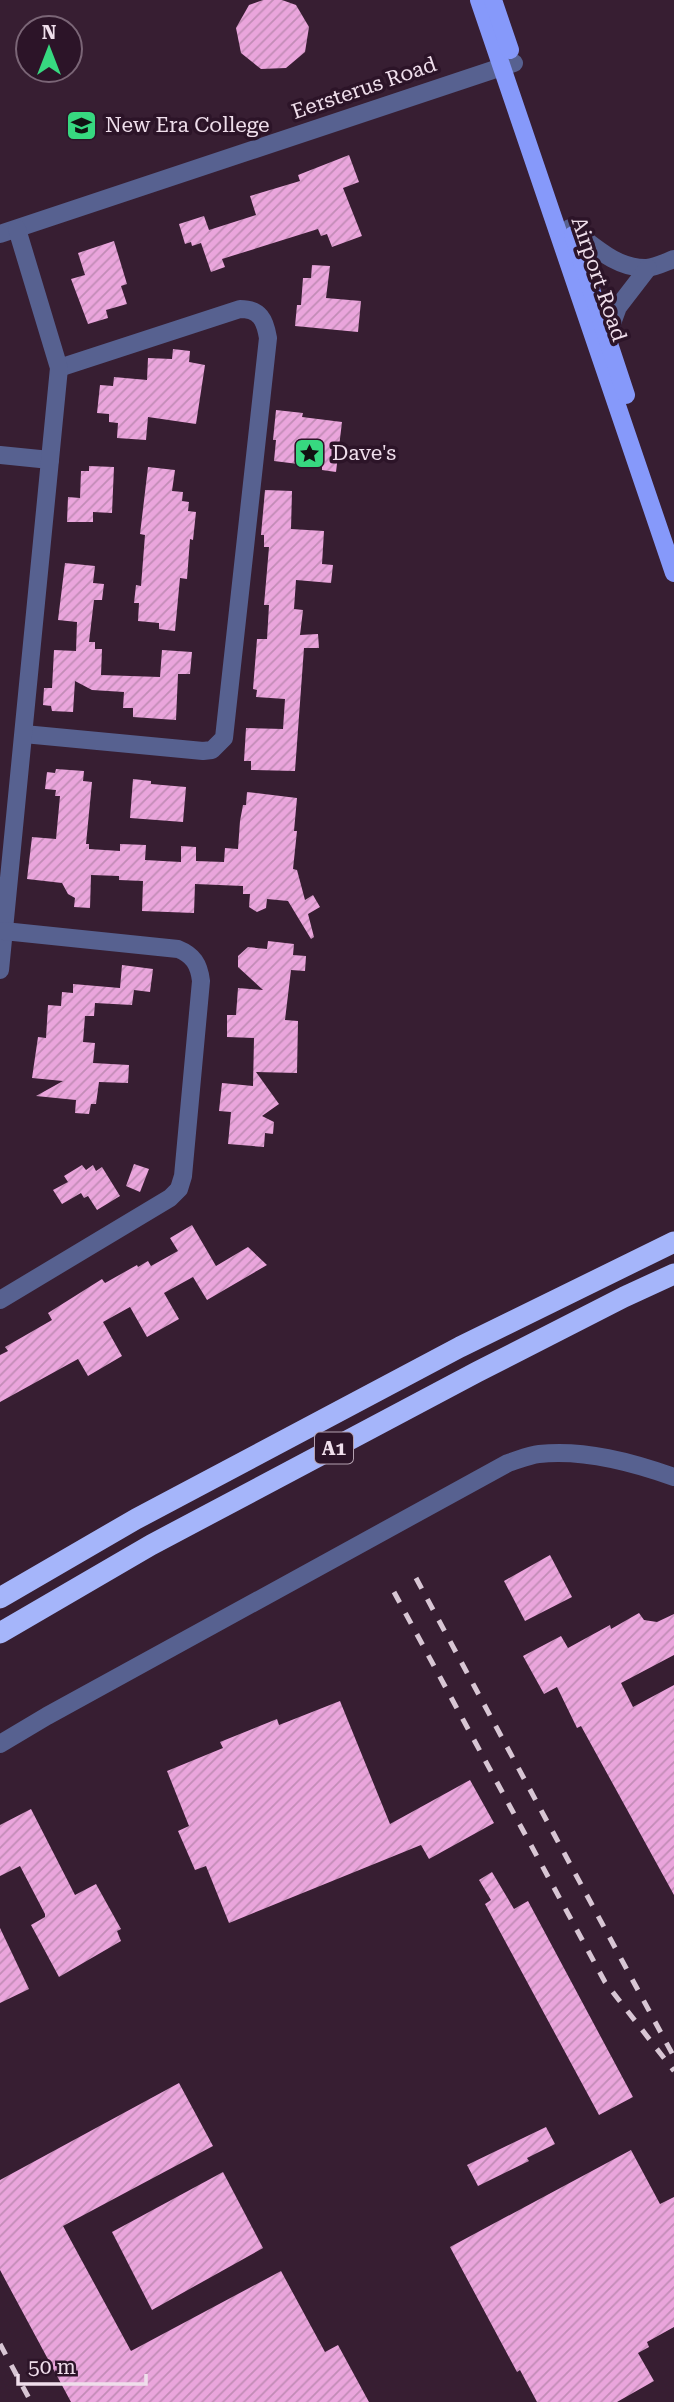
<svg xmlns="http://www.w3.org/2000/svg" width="674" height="2402" font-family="'Roboto Serif',serif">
  <defs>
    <pattern id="building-hatch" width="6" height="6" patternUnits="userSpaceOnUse" patternTransform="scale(1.75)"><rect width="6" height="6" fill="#eaa5dc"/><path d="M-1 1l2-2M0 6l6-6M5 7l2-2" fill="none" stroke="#c28cb6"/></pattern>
  </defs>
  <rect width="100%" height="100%" fill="#371e32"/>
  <!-- building -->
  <g fill="url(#building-hatch)">
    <polygon points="263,0 282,0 296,5 309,27 305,52 286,68 261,69 241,53 236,28 249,5"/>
    <polygon points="349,155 359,182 343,188 362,236 332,247 327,234 321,236 318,229 222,259 225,267 211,272 201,243 192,246 191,242 185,244 179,224 204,216 209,230 256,215 250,196 300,181 298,175"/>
    <polygon points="114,241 127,284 121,286 127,304 106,310 108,318 88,324 71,279 85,275 78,253"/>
    <polygon points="312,265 330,266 326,298 361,301 358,332 295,326 297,305 301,305 303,278 311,278"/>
    <polygon points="173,349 190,351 189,362 205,365 196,424 148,417 146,440 117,438 118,423 109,422 109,414 97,413 100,385 113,386 114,377 147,380 148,358 172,359"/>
    <polygon points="276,410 303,413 302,417 342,422 336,472 322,470 322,467 274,461 276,440 273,440"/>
    <polygon points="89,466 114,467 112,513 93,512 93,522 67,522 68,497 80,498 81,471 89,471"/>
    <polygon points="148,467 175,470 172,491 183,492 182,501 189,502 188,511 196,512 193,540 190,539 187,579 180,578 175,631 159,629 159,623 138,621 139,603 134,603 136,585 141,586 145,535 140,534"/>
    <polygon points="265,490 292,491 291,529 324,531 322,564 333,565 331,583 296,580 294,609 303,610 300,635 318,634 319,648 304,648 295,771 251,770 251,761 244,761 246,728 283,729 285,699 256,697 257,690 253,689 257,639 267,639 269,605 264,605 269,547 264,547 264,535 261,535"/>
    <polygon points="65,563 95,566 93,583 104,584 102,600 94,600 89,642 95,642 95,649 102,649 101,675 160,677 162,650 192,652 190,674 178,674 176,720 133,717 133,708 123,708 124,692 92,690 75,681 73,712 52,711 51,706 43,705 44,688 52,688 54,650 76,651 77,622 58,620"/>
    <polygon points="56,769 84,771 83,781 92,782 86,844 89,844 89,849 120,851 120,844 146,845 145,860 181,862 181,846 196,847 196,861 224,862 225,848 238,849 240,821 243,805 246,805 247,792 297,798 294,831 297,831 293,869 297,870 305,900 313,895 320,907 308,914 314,937 311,939 288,901 267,899 266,908 257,912 249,907 250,894 243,894 243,886 195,884 194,913 142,911 143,881 119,880 119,876 91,875 90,908 74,907 75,898 68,894 62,883 27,879 32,837 56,839 60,796 55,796 56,790 45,789 47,772 55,773"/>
    <polygon points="133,779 151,781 151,784 186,787 183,822 130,818"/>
    <polygon points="268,941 294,944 293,955 306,956 305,971 291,970 285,1020 298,1021 297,1073 256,1072 279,1104 262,1116 274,1122 273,1134 265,1133 264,1147 228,1144 231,1112 219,1111 222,1083 253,1086 254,1038 227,1037 227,1015 236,1015 238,988 263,990 238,967 238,956 248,947 267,949"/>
    <polygon points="122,965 153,969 150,992 134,990 132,1005 95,1003 94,1016 85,1016 83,1042 95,1043 93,1063 129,1065 128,1083 99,1082 96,1104 91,1104 89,1114 75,1113 76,1100 36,1096 63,1081 32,1078 38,1037 46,1038 48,1005 61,1006 62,992 73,993 73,984 120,988"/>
    <polygon points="134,1164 149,1169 140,1192 126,1186"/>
    <polygon points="82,1165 86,1170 93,1165 96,1171 102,1167 120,1196 97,1210 88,1196 84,1198 81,1193 62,1204 53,1190 68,1182 64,1176"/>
    <polygon points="192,1225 216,1266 248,1247 267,1265 207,1300 193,1277 164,1293 179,1319 147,1337 130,1307 103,1322 122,1356 88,1376 78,1359 0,1402 0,1355 8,1351 5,1347 52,1320 48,1313 102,1279 105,1283 137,1265 138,1267 148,1261 151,1266 178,1251 170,1238"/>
    <polygon points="550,1555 572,1597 525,1621 504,1581"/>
    <polygon points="639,1613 644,1620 657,1622 674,1614 674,1655 621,1683 633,1707 674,1685 674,1895 581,1726 577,1728 557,1687 544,1694 523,1656 561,1636 568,1648 610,1625 611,1629"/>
    <polygon points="340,1701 390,1824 470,1780 494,1823 429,1859 421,1845 229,1923 206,1866 195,1870 178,1831 189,1826 167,1771 223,1748 220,1742 277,1719 279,1725"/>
    <polygon points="31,1809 75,1895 96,1884 121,1929 117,1931 121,1941 59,1977 31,1925 45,1917 45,1914 20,1866 0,1876 0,1825"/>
    <polygon points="492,1872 514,1909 528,1901 633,2097 599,2115 485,1904 491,1900 479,1880"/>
    <polygon points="0,1928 29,1989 0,2003"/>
    <polygon points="179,2083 213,2146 63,2226 131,2351 281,2271 325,2352 338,2345 369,2402 71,2402 0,2270 0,2180"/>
    <polygon points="546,2127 555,2144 527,2158 529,2161 478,2186 467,2165"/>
    <polygon points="631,2150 660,2204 674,2197 674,2327 647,2342 649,2347 638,2353 654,2381 617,2402 537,2402 520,2370 517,2372 450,2247"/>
    <polygon points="223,2172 263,2248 152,2310 112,2232"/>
  </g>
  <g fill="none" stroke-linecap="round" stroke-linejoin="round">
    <!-- minor -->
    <g stroke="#576190" stroke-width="18">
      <path d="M570,228C593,245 616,269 647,268C656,267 666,262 674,259"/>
      <polyline points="0,234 514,63"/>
      <polyline points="607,337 618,307 648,268"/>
      <polyline points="0,455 50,460"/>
      <path d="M24,734L203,751L212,750L224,738L268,338C265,320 260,309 240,309L59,368"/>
      <polyline points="0,970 59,368 17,229"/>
      <path d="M0,1300L170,1198L179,1189L183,1176L201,981C199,964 193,955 178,949L4,931"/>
      <path d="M0,1744L47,1716L508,1463C518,1460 529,1455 539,1454C584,1449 632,1462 674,1477"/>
    </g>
    <!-- major -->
    <g stroke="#8699fa" stroke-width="18">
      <polyline points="479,0 674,573"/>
      <polyline points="493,0 510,50"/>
      <polyline points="573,235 626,395"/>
    </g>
    <!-- highway -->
    <g stroke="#a5b5fa" stroke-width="21">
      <polyline points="0,1598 136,1519 460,1347 674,1242"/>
      <polyline points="0,1633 151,1545 477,1372 624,1297 674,1274"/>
    </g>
    <!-- rail -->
    <g stroke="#d8c6d4" stroke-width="5" stroke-dasharray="12 12" stroke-linecap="butt">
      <polyline points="416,1578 674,2057"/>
      <polyline points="394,1592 605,1982 674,2071"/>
      <polyline points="0,2344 31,2402"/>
    </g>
  </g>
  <!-- icons -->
  <defs>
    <symbol id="university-square" viewBox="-11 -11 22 22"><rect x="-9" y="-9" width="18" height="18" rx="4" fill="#37d880" stroke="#2c1428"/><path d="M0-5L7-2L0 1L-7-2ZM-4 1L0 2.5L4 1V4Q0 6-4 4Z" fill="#111"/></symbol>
    <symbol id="sight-square" viewBox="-11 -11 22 22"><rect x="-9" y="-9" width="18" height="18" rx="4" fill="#37d880" stroke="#2c1428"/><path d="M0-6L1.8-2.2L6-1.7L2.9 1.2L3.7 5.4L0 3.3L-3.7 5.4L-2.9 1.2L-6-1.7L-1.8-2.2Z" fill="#111"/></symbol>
  </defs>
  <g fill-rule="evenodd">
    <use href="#university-square" x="64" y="108" width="35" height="35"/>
    <use href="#sight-square" x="292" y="436" width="35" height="35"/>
  </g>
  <g text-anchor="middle" stroke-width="7" stroke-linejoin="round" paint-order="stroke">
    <!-- shield labels -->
    <rect fill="#2c1428" stroke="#b4a1b0" stroke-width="2" x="315" y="1432.5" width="38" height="31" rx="5"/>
    <g font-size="19" font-weight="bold" fill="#efdeeb">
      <text x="334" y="1455">A1</text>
    </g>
    <!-- street labels -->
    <g font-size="21" fill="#efdeeb" stroke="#2c1428">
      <text transform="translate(364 88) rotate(-19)" y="7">Eersterus Road</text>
      <text transform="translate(599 279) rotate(71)" y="7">Airport Road</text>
    </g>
    <!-- poi labels -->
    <g font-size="21" fill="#efdeeb" stroke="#2c1428" text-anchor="start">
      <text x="105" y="132">New Era College</text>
      <text x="332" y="460">Dave's</text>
    </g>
  </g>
  <!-- north arrow -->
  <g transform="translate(49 49)"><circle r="33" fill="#2c1428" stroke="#7a6576" stroke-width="2"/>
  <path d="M0-5L12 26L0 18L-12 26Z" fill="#37d880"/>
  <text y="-10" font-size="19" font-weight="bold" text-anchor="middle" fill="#efdeeb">N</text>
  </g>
  <!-- scale -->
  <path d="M18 2374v10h128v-10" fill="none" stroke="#efdeeb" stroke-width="3.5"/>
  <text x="28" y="2374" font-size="21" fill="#efdeeb" stroke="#2c1428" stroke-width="5" paint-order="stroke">50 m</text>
</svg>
